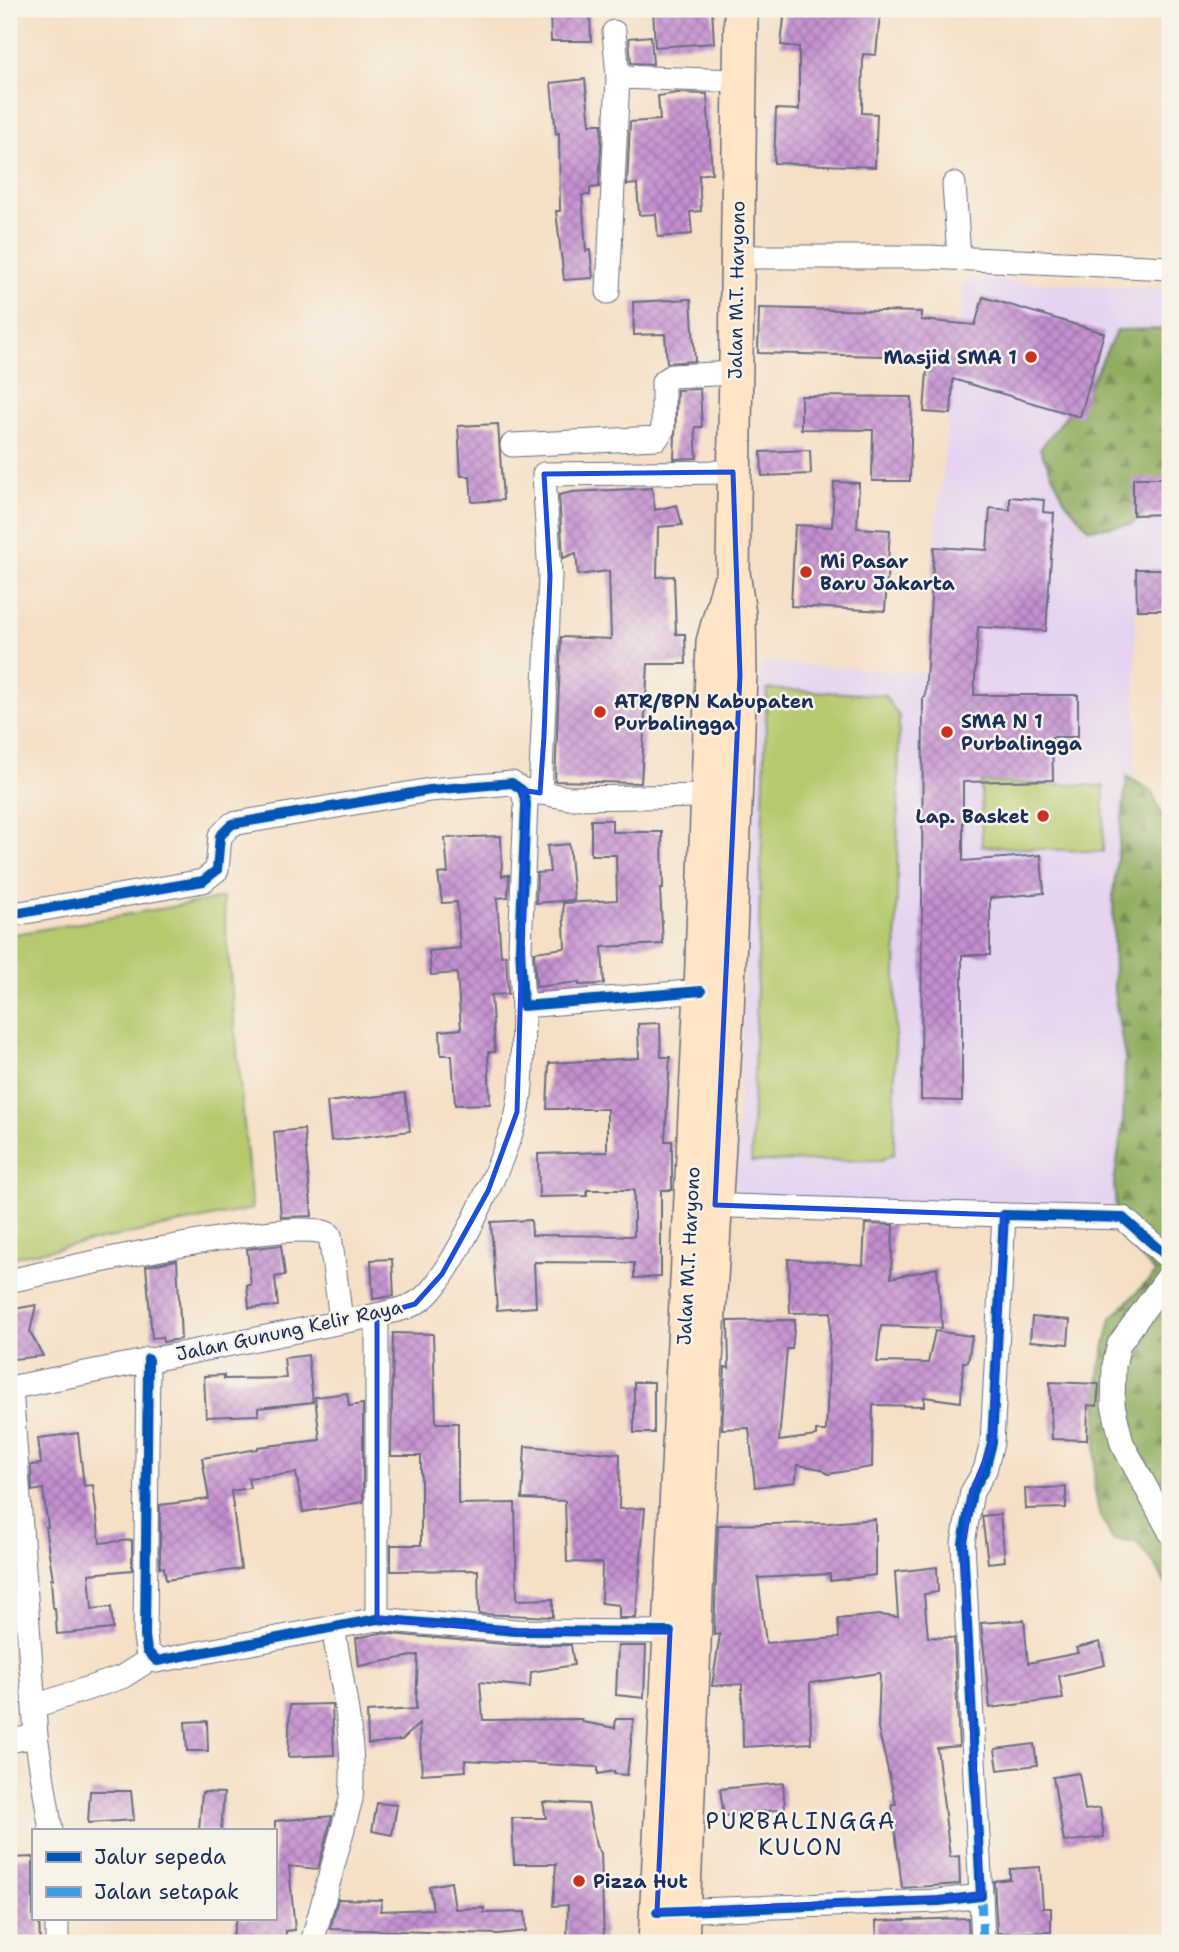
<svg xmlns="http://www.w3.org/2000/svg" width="1179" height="1952" font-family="'Shantell Sans',sans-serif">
  <defs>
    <pattern id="forest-firs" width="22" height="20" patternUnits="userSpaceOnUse" patternTransform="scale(1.75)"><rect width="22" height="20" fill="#90ad60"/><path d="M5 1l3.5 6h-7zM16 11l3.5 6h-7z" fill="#758d52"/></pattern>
    <pattern id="building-cross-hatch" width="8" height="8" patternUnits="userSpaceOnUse" patternTransform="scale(1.75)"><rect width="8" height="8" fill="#c48fd0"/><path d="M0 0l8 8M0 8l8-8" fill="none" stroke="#9e75ac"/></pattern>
  </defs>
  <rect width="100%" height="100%" fill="#f7f3e8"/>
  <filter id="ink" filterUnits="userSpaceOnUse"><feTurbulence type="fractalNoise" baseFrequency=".0143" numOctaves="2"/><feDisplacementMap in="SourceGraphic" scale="14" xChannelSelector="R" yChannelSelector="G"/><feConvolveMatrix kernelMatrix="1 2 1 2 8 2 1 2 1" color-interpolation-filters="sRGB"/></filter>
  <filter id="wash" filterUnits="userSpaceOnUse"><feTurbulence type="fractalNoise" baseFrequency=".00686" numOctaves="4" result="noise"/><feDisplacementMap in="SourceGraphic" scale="28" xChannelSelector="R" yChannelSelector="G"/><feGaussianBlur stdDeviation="1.57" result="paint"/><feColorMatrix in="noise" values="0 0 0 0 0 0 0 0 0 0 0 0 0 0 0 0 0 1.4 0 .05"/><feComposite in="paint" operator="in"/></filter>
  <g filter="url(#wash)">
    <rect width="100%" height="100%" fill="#f5dfc5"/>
    <!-- built -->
    <polygon fill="#e5d3f0" points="964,279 1170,289 1170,569 1136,569 1134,1206 734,1201 761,662 927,673 934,547"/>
    <!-- green -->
    <g fill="#b6c96d" stroke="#687c66" stroke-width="2">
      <polygon points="767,689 884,695 899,716 894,1154 881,1160 751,1162"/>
      <polygon points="981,782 1104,786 1103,852 982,846"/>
      <polygon points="223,898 252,1209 9,1258 9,935"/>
    </g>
    <!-- forest -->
    <g fill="url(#forest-firs)" stroke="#566e5f" stroke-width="2">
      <polygon points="1165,329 1170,331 1170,490 1132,524 1089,529 1065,501 1040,449 1089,386 1117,330"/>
      <polygon points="1127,776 1152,791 1170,835 1170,1592 1157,1568 1136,1542 1113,1540 1099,1514 1094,1484 1099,1373 1111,1318 1156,1273 1118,1234 1114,1183 1123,1121 1125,1058 1114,993 1113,894"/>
    </g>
    <g id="blocks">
      <!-- building -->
      <g fill="url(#building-cross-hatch)">
        <polygon points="653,9 712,9 714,43 655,47"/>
        <polygon points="785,9 880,14 876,55 863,54 862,113 877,114 875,167 774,163 776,109 799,110 799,47 781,45"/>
        <polygon points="550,10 590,10 591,41 551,41"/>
        <polygon points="651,36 653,64 631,63 629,38"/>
        <polygon points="585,79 590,124 602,124 599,187 590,188 590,195 582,195 586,251 590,250 593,278 564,280 556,211 560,211 559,133 556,134 551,83"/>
        <polygon points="677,93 707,94 712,173 699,175 701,211 690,212 692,234 658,237 656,214 639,215 637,184 627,185 630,122 660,120 658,96"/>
        <polygon points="983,297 1104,333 1080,417 953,379 951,414 924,412 928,357 758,353 759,308 921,312 921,320 975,325"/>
        <polygon points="691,299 695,361 667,363 665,334 634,335 633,302"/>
        <polygon points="700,389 702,427 695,427 697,458 674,459 677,390"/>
        <polygon points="801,396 912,397 910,481 872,481 873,430 801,429"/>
        <polygon points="498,424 503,500 472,502 470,476 461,476 458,426"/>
        <polygon points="810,450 811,474 762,476 761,452"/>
        <polygon points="1133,478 1170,478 1170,514 1133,515"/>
        <polygon points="834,482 859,483 857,528 890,530 885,611 791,606 795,525 832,527"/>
        <polygon points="652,488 655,510 677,505 682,525 658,527 657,577 674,576 676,634 685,634 686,664 648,664 641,783 555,781 561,637 611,639 609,571 578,575 576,553 563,558 559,495 572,492"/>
        <polygon points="1010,497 1044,500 1043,512 1054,513 1046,631 978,627 974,695 1078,695 1078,737 1052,737 1053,780 963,782 963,861 1041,855 1044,893 990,898 990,955 962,955 962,1101 921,1100 923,697 925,697 934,547 987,550 990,508 1010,510"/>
        <polygon points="1136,569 1170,569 1170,610 1137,610"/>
        <polygon points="591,820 612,820 612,832 662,832 663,889 660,889 663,944 602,947 604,984 579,985 579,982 536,987 534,952 565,948 563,903 617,900 616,855 591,855"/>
        <polygon points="501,836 502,876 509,875 508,897 497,898 501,956 506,955 508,990 508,994 491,995 495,1052 488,1052 490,1104 455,1105 452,1055 441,1055 440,1031 461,1029 457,973 431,975 429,951 460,948 457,902 442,903 438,874 448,873 445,838"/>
        <polygon points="569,844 574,900 536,903 537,873 550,872 547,846"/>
        <polygon points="660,1023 661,1057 670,1057 665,1141 672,1141 672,1190 661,1190 661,1277 634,1278 634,1263 534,1262 536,1307 497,1310 491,1222 531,1220 532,1235 634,1236 634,1190 587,1190 587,1196 539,1197 538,1154 607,1152 607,1109 547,1109 549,1063 639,1058 638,1024"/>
        <polygon points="405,1093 410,1131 331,1141 327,1102"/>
        <polygon points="304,1129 312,1216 281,1217 274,1132"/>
        <polygon points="865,1224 893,1225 891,1278 937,1268 942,1328 881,1326 877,1362 928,1363 935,1331 972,1336 968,1362 963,1362 961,1402 924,1397 924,1406 873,1405 872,1467 828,1474 821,1469 798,1465 795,1482 755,1487 749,1428 722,1429 725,1367 729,1368 728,1321 795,1320 792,1349 787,1349 779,1441 816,1436 816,1431 826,1431 831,1312 790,1313 788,1259 863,1265"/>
        <polygon points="281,1245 285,1275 275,1277 278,1306 249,1308 247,1285 251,1285 247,1249"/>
        <polygon points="392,1259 394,1296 373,1299 371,1260"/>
        <polygon points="177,1260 181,1339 163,1342 162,1337 152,1338 146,1266"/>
        <polygon points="36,1305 30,1332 43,1356 14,1359 9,1349 9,1310"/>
        <polygon points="1032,1317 1070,1320 1068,1344 1030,1341"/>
        <polygon points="393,1333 433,1334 436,1423 458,1423 458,1504 515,1503 517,1600 553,1599 553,1617 479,1614 478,1570 391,1571 391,1545 421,1545 421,1456 391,1456"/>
        <polygon points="308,1355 313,1402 258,1408 258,1415 206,1417 204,1376 224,1375 224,1379 286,1378 284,1358"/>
        <rect x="634" y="1382" width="20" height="51"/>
        <polygon points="1050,1382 1099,1384 1097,1406 1088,1405 1087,1440 1052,1439"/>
        <polygon points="347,1393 349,1406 363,1404 363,1502 303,1512 296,1473 248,1478 250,1488 231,1491 241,1569 166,1580 164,1567 160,1568 160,1505 209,1499 202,1458 258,1449 258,1447 320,1440 315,1397"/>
        <polygon points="78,1433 84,1486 93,1485 100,1543 132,1540 132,1570 89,1574 92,1609 111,1607 113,1629 57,1634 55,1608 53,1608 51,1579 53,1579 45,1527 48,1527 43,1489 32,1491 31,1465 41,1464 38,1438"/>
        <polygon points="525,1446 620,1454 619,1509 645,1508 636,1618 619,1618 619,1605 601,1603 602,1563 567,1562 565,1501 522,1499"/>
        <polygon points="1066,1487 1066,1508 1026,1509 1025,1489"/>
        <polygon points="1000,1514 1005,1561 988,1563 982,1516"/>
        <polygon points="875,1519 875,1575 830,1581 830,1574 758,1578 766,1643 839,1638 838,1619 880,1615 898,1617 895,1572 937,1567 938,1592 924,1594 928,1637 954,1638 959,1746 937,1748 950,1857 959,1856 960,1884 902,1888 892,1804 896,1804 878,1728 880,1673 810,1683 811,1743 743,1747 742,1684 712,1686 720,1634 714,1635 714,1631 718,1525 829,1523"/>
        <polygon points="1024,1620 1028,1663 1078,1653 1076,1648 1100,1642 1105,1665 1059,1676 1063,1699 990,1708 981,1623"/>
        <polygon points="380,1633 515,1645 571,1645 574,1665 531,1672 530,1687 480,1682 483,1720 582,1719 582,1722 615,1728 616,1719 634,1719 627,1775 614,1774 614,1771 598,1774 598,1767 465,1760 466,1771 422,1774 419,1724 402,1740 368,1744 367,1712 416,1709 418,1655 359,1666 356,1638"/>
        <polygon points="618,1646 646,1646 644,1698 616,1695"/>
        <polygon points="332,1704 334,1755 288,1757 290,1705"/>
        <polygon points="207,1721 208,1751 187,1751 185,1722"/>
        <polygon points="1034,1744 1037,1765 998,1770 995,1749"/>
        <polygon points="1079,1773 1085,1810 1100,1808 1104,1837 1064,1842 1053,1777"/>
        <polygon points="783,1783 785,1809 724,1816 720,1789"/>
        <polygon points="90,1791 131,1791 134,1820 88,1823"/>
        <polygon points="202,1792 224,1793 221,1831 199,1831"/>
        <polygon points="543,1802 588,1804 596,1846 601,1853 604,1940 567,1939 568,1905 553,1906 556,1864 514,1864 512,1818 546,1818"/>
        <polygon points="377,1803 397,1805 392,1835 372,1831"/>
        <polygon points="332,1816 318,1869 289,1866 295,1930 286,1931 285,1943 231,1943 236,1919 275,1919 275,1821"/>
        <polygon points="33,1857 33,1919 39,1919 40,1943 9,1943 9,1858"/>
        <polygon points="1040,1867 1043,1908 1051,1908 1051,1932 997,1933 994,1881 1010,1879 1010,1869"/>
        <polygon points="451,1882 455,1909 484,1908 484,1913 525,1912 526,1931 498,1934 330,1929 338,1899 382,1900 380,1911 433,1909 429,1886"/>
        <polygon points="968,1918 969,1943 877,1943 876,1921"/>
      </g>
    </g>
  </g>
  <g filter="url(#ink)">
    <use href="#blocks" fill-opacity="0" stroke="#676d82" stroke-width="2"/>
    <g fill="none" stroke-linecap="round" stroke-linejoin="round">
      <defs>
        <g id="street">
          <polyline points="614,32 618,77"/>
          <polyline points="954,184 959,258"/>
          <polyline points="737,257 928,257 1170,268"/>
          <polyline points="608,292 618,77 739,81"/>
          <polyline points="512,445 657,438 663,429 663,382 672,376 735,373"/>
          <polyline points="525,790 569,798 709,796"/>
          <polyline points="540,793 550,576 544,474 733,472"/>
          <polyline points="9,915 203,881 217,870 220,836 232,824 430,790 512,783 522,790 526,803 520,947 523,1006 701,991"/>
          <polyline points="701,1205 1004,1215"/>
          <polyline points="1170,1274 1119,1344 1114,1365 1113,1405 1122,1443 1170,1532"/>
          <path d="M9,1281C53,1271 305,1213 330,1235L341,1320"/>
          <polyline points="148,1359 145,1636 147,1651 157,1661 377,1619 516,1631 670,1632"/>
          <path d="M9,1388L377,1315C392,1311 409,1309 422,1299C453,1276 507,1153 517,1114C524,1080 522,1041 523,1006"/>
          <polyline points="11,1388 36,1736 51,1831"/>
          <polyline points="377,1619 377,1315"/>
          <polyline points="35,1706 122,1677 152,1658"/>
          <polyline points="9,1741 36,1736"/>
          <polyline points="981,1896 983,1943"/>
          <polyline points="668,1911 939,1901 981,1896 963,1543 972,1492 985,1470 992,1443 1004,1215 1123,1218 1170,1259"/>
          <polyline points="57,1943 57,1919"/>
          <path d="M312,1943L351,1799C356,1742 342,1684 333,1627"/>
        </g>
        <g id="secondary">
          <polyline points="655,1943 701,991 713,642 729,584"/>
          <polyline points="682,1943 704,1394 727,1013 740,675 739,615 733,572 741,9"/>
        </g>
      </defs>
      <!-- street casing -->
      <use href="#street" stroke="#676d82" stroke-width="25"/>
      <!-- secondary casing -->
      <use href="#secondary" stroke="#676d82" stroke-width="36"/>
      <!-- street -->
      <use href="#street" stroke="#fff" stroke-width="23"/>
      <!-- secondary -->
      <use href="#secondary" stroke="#ffe4c6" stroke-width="33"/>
      <!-- quiet -->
      <polyline stroke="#3b9de6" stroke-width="9" stroke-dasharray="18 9" stroke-linecap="butt" points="981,1896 983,1943"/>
      <defs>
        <g id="cycleway">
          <polyline points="9,915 203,881 217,870 220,836 232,824 430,790 512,783 522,790 526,803 520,947 523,1006 701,991"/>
          <polyline points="148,1359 145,1636 147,1651 157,1661 377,1619 516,1631 670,1632"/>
          <polyline points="657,1912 939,1901 981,1896 963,1543 972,1492 985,1470 992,1443 1004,1215 1123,1218 1170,1259"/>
        </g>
      </defs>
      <!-- cycleway casing -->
      <use href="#cycleway" stroke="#f7f3e8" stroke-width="15"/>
      <!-- cycleway -->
      <use href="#cycleway" stroke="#0057b8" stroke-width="10"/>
    </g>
  </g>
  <!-- marked area -->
  <path fill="none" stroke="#1d4ed8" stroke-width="5" stroke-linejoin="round" d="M733,472L740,675L715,1205L1004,1215L992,1443L972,1492L963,1543L981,1896L657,1912L670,1632L516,1631L377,1619V1315L415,1304L442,1274L488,1191L517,1112L526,813L522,790L540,793L544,736L550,576L544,474Z"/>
  <!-- markers -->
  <g fill="#c8321e" stroke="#f7f3e8" stroke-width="2.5">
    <circle cx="1031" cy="357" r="7"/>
    <circle cx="806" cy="572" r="7"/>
    <circle cx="600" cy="712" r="7"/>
    <circle cx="947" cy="732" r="7"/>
    <circle cx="1043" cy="816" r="7"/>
    <circle cx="579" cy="1881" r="7"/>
  </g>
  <g text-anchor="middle" stroke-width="5" stroke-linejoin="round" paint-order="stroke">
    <!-- street labels -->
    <g font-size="19" fill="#1b2f5e" stroke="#f7f3e8">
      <text transform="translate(736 290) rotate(-89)" y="7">Jalan M.T. Haryono</text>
      <text transform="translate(688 1256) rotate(-87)" y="7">Jalan M.T. Haryono</text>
      <text transform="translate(289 1330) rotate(-12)" y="7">Jalan Gunung Kelir Raya</text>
    </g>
    <!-- poi labels -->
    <g font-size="19" font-weight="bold" fill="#1b2f5e" stroke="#f7f3e8" text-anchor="start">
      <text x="1017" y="364" text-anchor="end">Masjid SMA 1</text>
      <text x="820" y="568">Mi Pasar<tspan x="820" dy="22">Baru Jakarta</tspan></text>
      <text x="614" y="708">ATR/BPN Kabupaten<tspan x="614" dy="22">Purbalingga</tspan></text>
      <text x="961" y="728">SMA N 1<tspan x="961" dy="22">Purbalingga</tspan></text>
      <text x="1029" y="823" text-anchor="end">Lap. Basket</text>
      <text x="593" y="1888">Pizza Hut</text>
    </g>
    <!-- quarter labels -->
    <g font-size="23" letter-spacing="2" fill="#1b2f5e" stroke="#f7f3e8">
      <text x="801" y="1829">PURBALINGGA<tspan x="801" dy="26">KULON</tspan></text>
    </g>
  </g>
  <!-- margin -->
  <rect width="1179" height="1952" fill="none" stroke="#f7f3e8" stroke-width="35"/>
  <!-- legend -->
  <rect x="32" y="1829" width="245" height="91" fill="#f7f3e8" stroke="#9fa5b1" stroke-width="2"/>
  <rect x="46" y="1852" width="35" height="10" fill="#0057b8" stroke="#9fa5b1" stroke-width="2"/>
  <text x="94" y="1864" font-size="21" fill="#1b2f5e">Jalur sepeda</text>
  <rect x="46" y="1887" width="35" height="10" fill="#3b9de6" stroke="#9fa5b1" stroke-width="2"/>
  <text x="94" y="1899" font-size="21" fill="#1b2f5e">Jalan setapak</text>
</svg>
